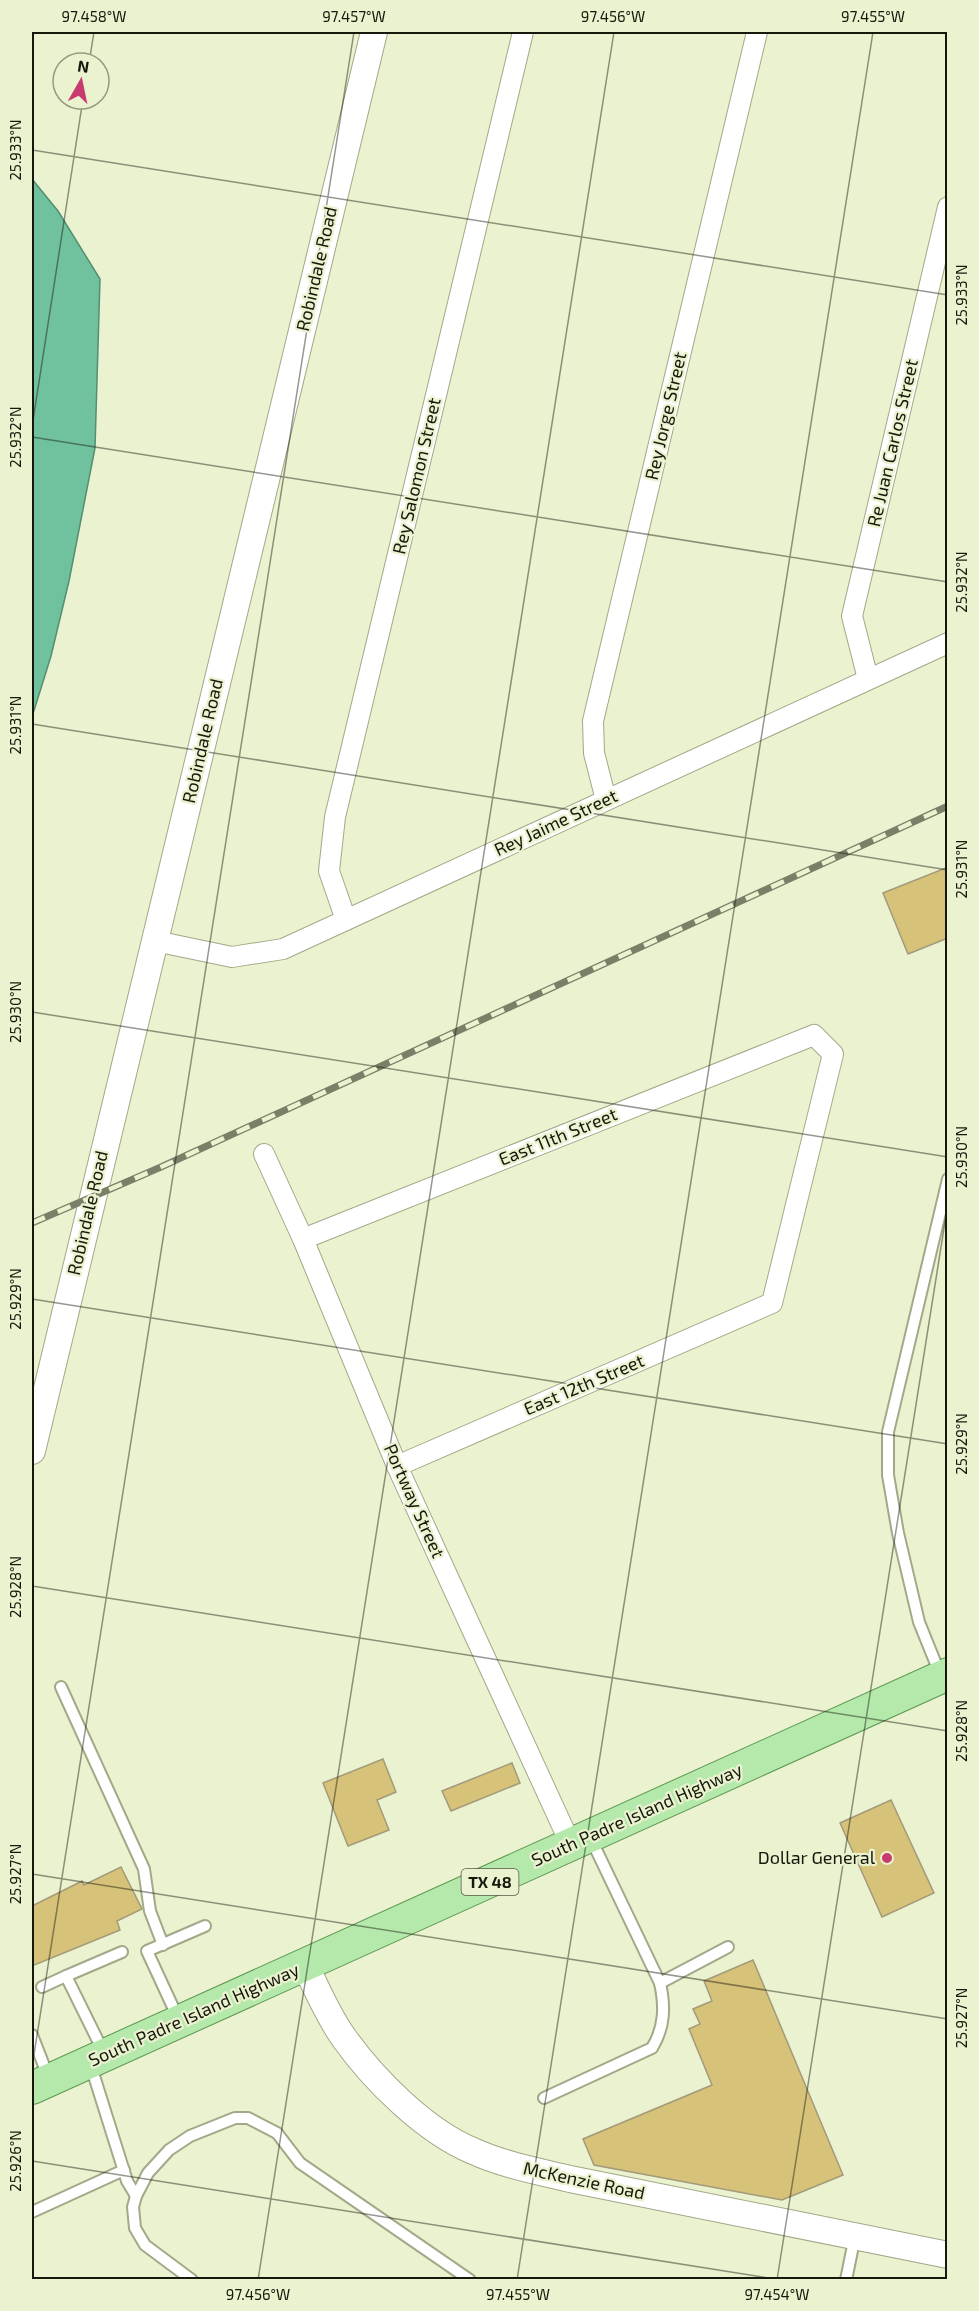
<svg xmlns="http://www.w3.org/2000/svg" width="979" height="2311" font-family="'Exo 2',sans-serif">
  <rect width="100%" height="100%" fill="#eaf2cf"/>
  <!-- water -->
  <polygon fill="#70c19d" stroke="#558e72" stroke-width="1.5" points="32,179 58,211 100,279 95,448 69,581 51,656 32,717"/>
  <!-- building -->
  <g fill="#d6c279" stroke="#a39a7a" stroke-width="1.5">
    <polygon points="948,867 948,938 908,954 883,893"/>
    <polygon points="383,1759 396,1792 377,1800 389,1830 348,1846 323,1783"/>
    <polygon points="512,1763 520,1783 451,1811 442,1791"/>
    <polygon points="891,1800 934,1893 882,1917 840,1823"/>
    <polygon points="121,1867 142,1909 117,1921 120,1930 32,1966 32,1906 82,1881 84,1885"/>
    <polygon points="753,1960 843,2175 782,2200 594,2165 583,2139 712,2085 689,2029 700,2024 693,2009 712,2001 704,1981"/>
  </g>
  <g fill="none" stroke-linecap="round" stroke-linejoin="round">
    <defs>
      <g id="service">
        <polyline points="940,1674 919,1622 898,1533 888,1475 888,1432 948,1179"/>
        <polyline points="61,1687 144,1869 150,1911 163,1945"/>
        <polyline points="660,1983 728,1947"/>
        <polyline points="42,1987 66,1976"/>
        <polyline points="178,2018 147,1951 205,1926"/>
        <polyline points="32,2035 48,2076"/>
        <polyline points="103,2051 66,1976 122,1952"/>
        <polyline points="90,2063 127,2181 136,2196"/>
        <path d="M544,2098L652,2048C665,2027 665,2006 660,1983L591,1839"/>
        <polyline points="32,2212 124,2170"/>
        <polyline points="192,2280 145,2245 135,2228 133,2207 136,2196 148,2173 169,2150 190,2136 235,2118 248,2118 277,2133 300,2163 470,2280"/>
        <polyline points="846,2280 855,2236"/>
      </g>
      <g id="minor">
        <polyline points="868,679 852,616 948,207"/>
        <polyline points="606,800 594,753 593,721 757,32"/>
        <polyline points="346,920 329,871 335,817 523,32"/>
        <polyline points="155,941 232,957 283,949 948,643"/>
        <polyline points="264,1154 303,1239 397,1466 571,1845"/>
        <polyline points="303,1239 814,1035 833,1054 772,1303 397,1466"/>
      </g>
      <g id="tertiary">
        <polyline points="32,1451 374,32"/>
        <path d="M305,1965C317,1989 328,2016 344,2038C374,2080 425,2131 473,2151C504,2165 537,2171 570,2179L948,2255"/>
      </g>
      <polyline id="primary" points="32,2088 948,1674"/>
    </defs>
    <!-- service casing -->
    <use href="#service" stroke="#a1a988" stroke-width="14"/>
    <!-- minor casing -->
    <use href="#minor" stroke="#a1a988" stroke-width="22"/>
    <!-- tertiary casing -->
    <use href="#tertiary" stroke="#a1a988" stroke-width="28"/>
    <!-- primary casing -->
    <use href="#primary" stroke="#5d9750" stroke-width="34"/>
    <!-- service -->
    <use href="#service" stroke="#fff" stroke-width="10"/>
    <!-- minor -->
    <use href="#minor" stroke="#fff" stroke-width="20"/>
    <!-- tertiary -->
    <use href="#tertiary" stroke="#fff" stroke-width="26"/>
    <!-- primary -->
    <use href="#primary" stroke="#b5e9ac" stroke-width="32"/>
    <defs>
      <polyline id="rail" points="32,1223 161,1167 948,806"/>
    </defs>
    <!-- rail casing -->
    <use href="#rail" stroke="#7a7f68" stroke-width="7"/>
    <!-- rail -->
    <use href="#rail" stroke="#eaf2cf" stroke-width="4.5" stroke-dasharray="14" stroke-linecap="butt"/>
  </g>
  <!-- ticks -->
  <path fill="none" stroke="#16180c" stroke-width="1.5" stroke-opacity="0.45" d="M89,63L94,32M32,150L948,295M32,427L83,99M32,437L948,582M32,724L948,870M32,1012L948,1157M32,1299L948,1444M32,1586L948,1731M32,1874L948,2019M32,2067L354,32M32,2161L781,2280M258,2280L614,32M517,2280L873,32M777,2280L948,1203"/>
  <!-- markers -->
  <circle fill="#c83b6e" stroke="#eaf2cf" stroke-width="2" cx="887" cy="1858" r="6"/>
  <g text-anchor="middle" stroke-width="4.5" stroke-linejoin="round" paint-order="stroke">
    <!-- shield labels -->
    <rect fill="#eaf2cf" stroke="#565946" stroke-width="1.5" x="461.5" y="1869" width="57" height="26" rx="4.5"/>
    <g font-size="16" font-weight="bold" fill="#16180c">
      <text x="490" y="1888">TX 48</text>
    </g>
    <!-- street labels -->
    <g font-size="18" fill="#16180c" stroke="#eaf2cf">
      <text transform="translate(317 269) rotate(-77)" y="6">Robindale Road</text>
      <text transform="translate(666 416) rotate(-77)" y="6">Rey Jorge Street</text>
      <text transform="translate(893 443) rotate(-77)" y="6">Re Juan Carlos Street</text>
      <text transform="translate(417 476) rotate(-77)" y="6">Rey Salomon Street</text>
      <text transform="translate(203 741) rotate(-77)" y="6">Robindale Road</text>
      <text transform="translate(556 823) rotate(-25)" y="6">Rey Jaime Street</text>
      <text transform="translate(558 1137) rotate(-22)" y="6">East 11th Street</text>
      <text transform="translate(88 1213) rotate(-77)" y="6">Robindale Road</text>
      <text transform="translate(584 1385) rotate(-23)" y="6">East 12th Street</text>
      <text transform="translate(414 1501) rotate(66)" y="6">Portway Street</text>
      <text transform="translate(637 1815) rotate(-24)" y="6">South Padre Island Highway</text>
      <text transform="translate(194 2015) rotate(-24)" y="6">South Padre Island Highway</text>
      <text transform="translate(584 2181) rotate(12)" y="6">McKenzie Road</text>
    </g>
    <!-- poi labels -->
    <g font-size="18" fill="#16180c" stroke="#eaf2cf" text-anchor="end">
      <text x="875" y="1864">Dollar General</text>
    </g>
  </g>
  <!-- border -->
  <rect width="979" height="2311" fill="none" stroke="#eaf2cf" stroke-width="66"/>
  <!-- north arrow -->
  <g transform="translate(81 81) rotate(9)"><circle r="28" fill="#eaf2cf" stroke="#959b81" stroke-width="1.5"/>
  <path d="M0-4.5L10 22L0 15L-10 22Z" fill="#c83b6e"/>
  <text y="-9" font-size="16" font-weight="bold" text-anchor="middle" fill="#16180c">N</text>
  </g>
  <rect x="33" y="33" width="913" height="2245" fill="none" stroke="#16180c" stroke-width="2"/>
  <g font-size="15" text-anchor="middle" fill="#16180c">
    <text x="94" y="22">97.458°W</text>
    <text x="354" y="22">97.457°W</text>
    <text x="613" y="22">97.456°W</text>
    <text x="873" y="22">97.455°W</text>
    <text transform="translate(16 150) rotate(-90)" y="5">25.933°N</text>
    <text transform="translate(962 295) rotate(-90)" y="5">25.933°N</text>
    <text transform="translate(16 437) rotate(-90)" y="5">25.932°N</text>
    <text transform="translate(962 582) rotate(-90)" y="5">25.932°N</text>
    <text transform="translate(16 725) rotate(-90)" y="5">25.931°N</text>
    <text transform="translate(962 869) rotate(-90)" y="5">25.931°N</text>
    <text transform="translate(16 1012) rotate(-90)" y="5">25.930°N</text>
    <text transform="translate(962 1157) rotate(-90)" y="5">25.930°N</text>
    <text transform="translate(16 1299) rotate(-90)" y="5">25.929°N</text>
    <text transform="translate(962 1444) rotate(-90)" y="5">25.929°N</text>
    <text transform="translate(16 1587) rotate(-90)" y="5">25.928°N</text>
    <text transform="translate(962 1731) rotate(-90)" y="5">25.928°N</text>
    <text transform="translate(16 1874) rotate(-90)" y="5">25.927°N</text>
    <text transform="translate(962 2018) rotate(-90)" y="5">25.927°N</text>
    <text transform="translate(16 2161) rotate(-90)" y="5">25.926°N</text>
    <text x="258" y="2300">97.456°W</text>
    <text x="518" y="2300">97.455°W</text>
    <text x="777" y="2300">97.454°W</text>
  </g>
</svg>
